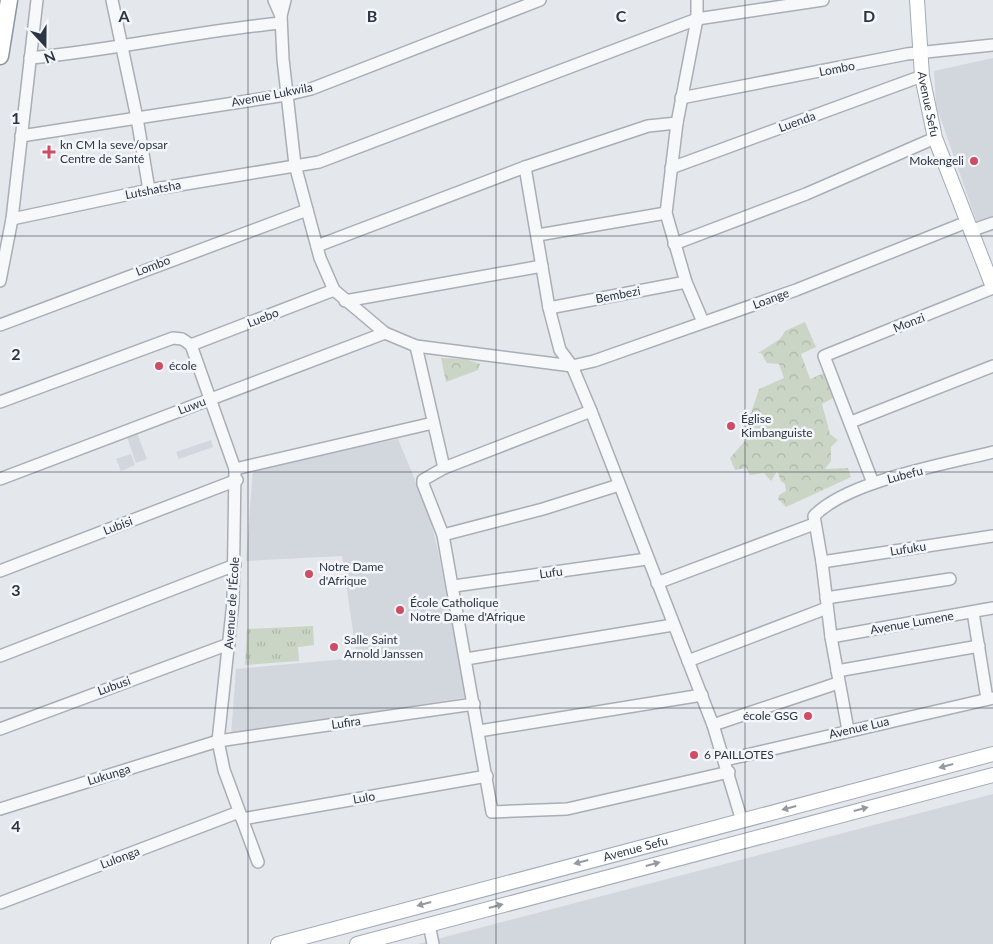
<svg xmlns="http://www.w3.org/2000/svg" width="993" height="944" font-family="Lato,sans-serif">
  <defs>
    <pattern id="grass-tufts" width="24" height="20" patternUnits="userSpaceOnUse" patternTransform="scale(1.25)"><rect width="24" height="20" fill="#cad5c5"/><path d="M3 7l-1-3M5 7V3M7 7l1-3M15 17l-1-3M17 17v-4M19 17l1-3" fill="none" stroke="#aeb7aa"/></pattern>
    <pattern id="forest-crowns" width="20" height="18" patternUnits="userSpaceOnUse" patternTransform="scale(1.25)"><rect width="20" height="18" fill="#cad5c5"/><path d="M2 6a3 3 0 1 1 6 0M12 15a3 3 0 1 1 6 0" fill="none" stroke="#aeb7aa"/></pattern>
  </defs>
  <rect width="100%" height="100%" fill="#e4e7ec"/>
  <!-- built -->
  <g fill="#d2d6dd">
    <polygon points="993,58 993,217 977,223 936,105 934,71"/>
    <polygon points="137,433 147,459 136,463 127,437"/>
    <polygon points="398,439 429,514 438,551 467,697 231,736 236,669 357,658 342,556 246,561 253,469"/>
    <polygon points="211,440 213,447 179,459 176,452"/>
    <polygon points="131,454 135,465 121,471 116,459"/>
    <polygon points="993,794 993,944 418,944"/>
  </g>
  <!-- grass -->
  <polygon fill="url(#grass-tufts)" points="313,626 314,645 298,647 299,661 245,665 247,629"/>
  <!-- forest -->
  <g fill="url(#forest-crowns)">
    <polygon points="805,322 816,347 801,354 810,379 827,372 835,397 822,404 830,434 838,440 831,447 831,461 825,469 848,468 851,477 786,507 778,499 779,495 786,491 785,484 781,481 777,471 771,481 764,473 750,475 746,468 735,470 730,458 746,440 743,427 750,412 751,413 759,389 784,378 779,364 767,363 761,353 758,353 780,339 785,331"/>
    <polygon points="441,358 466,359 480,364 478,370 446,382"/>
  </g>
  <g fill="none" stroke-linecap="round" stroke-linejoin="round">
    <defs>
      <g id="minor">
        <polyline points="112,0 137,118 149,190"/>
        <polyline points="274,0 281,16"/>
        <polyline points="285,0 281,16 283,59 295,165 320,258 334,290 385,333 416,346 572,366 594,361 796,290 967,222"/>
        <polyline points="697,0 697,19 677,123 666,213 686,282 703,322"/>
        <path d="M30,58C114,50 197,31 281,23"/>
        <polyline points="681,98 907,54 993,45"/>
        <polyline points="21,136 286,95 311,89 540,0"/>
        <polyline points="525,167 549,308 560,350 572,366 591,411 713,725 742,821"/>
        <polyline points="671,168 922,76"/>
        <polyline points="12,219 149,190 319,162 697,19 823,0"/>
        <polyline points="970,231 993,223"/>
        <polyline points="538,235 666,213"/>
        <polyline points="674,244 806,194 935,138"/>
        <polyline points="317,246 525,167 648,126 677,123"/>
        <polyline points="0,281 12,219 37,0"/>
        <polyline points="345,301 542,266"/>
        <polyline points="549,308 686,282"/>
        <polyline points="0,325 307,210"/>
        <polyline points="191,345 235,469 233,602 218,741 224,770 258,862"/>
        <polyline points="191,345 334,290"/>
        <polyline points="416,346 444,468"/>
        <polyline points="0,402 173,338 182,339 191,345"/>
        <polyline points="591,411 444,468 423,480 423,484 443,535 492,812 567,809 729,772"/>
        <polyline points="851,422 993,366"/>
        <polyline points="235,469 433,423"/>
        <polyline points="0,479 385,333"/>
        <polyline points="873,483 824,356 993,288"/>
        <polyline points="443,535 543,509 619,485"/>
        <polyline points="822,562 993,536"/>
        <polyline points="0,571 237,480"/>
        <polyline points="657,583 814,524"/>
        <polyline points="454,586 647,559"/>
        <polyline points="826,598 950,579"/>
        <polyline points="973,612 987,699"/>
        <polyline points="831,637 993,608"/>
        <polyline points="0,656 235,565"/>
        <polyline points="466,659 673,625"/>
        <polyline points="688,661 827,608"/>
        <polyline points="837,671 979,646"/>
        <polyline points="713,725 838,683"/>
        <polyline points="0,729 229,644"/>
        <path d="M848,730L831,637L822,562L814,516C847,481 946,464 993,452"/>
        <polyline points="479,731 702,695"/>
        <polyline points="725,760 993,698"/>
        <polyline points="0,809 218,741 474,704"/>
        <polyline points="242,819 487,776"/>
        <polyline points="0,903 239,812"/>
        <polyline points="429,924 433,944"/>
      </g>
      <g id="major">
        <path id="s1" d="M917,0L922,76L935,138L993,287"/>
        <path id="s2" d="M278,944L993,754"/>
        <polyline points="357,944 993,775"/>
      </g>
      <polyline id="highway" points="0,56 9,0"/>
    </defs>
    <!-- minor casing -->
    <use href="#minor" stroke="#a9aeb6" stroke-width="14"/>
    <!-- major casing -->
    <use href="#major" stroke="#a3acb7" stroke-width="16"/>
    <!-- highway casing -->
    <use href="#highway" stroke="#8b95a2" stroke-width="19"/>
    <!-- minor -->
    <use href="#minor" stroke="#f7f8fa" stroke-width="11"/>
    <!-- major -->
    <use href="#major" stroke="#fff" stroke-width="14"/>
    <!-- highway -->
    <use href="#highway" stroke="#fff" stroke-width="16"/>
  </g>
  <!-- one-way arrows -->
  <defs><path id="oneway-solid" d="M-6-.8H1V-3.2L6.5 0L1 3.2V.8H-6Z" transform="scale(1.25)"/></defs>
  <g fill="#959aa2">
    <use href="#oneway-solid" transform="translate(946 766) rotate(165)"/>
    <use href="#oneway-solid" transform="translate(789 808) rotate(165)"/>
    <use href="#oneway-solid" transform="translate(861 809) rotate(-15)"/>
    <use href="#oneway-solid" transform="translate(581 862) rotate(165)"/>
    <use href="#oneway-solid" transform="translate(653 864) rotate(-15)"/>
    <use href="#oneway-solid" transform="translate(424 904) rotate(165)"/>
    <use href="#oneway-solid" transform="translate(496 906) rotate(-15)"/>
  </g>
  <!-- grid -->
  <path fill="none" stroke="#2b3544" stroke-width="1" stroke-opacity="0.55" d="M248,0V944M496,0V944M745,0V944M0,236H993M0,472H993M0,708H993"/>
  <!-- markers -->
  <g fill="#ce4c64" stroke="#f4f6f9" stroke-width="2">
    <path d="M46.5 144.5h5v5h5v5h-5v5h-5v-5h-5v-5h5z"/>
    <circle cx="974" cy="161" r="5"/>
    <circle cx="159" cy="366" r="5"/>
    <circle cx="731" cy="426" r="5"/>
    <circle cx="309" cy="574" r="5"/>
    <circle cx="400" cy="610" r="5"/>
    <circle cx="334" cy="647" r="5"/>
    <circle cx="808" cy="716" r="5"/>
    <circle cx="694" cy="755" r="5"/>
  </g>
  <g text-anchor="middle" stroke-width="5" stroke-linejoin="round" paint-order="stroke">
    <!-- street labels -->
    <g font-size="12" fill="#2b3544" stroke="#f4f6f9">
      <text transform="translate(837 69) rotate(-11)" y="4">Lombo</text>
      <text transform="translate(272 95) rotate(-11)" y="4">Avenue Lukwila</text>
      <text dy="4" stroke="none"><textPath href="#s1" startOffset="105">Avenue Sefu</textPath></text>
      <text transform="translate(797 122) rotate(-20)" y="4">Luenda</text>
      <text transform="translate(153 190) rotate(-11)" y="4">Lutshatsha</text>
      <text transform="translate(153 266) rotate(-21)" y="4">Lombo</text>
      <text transform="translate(618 295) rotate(-11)" y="4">Bembezi</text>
      <text transform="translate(771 299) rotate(-20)" y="4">Loange</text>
      <text transform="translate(263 318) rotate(-21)" y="4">Luebo</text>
      <text transform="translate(909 323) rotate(-22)" y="4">Monzi</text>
      <text transform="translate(192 406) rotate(-21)" y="4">Luwu</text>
      <text transform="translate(905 475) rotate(-15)" y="4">Lubefu</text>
      <text transform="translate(118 526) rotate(-21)" y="4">Lubisi</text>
      <text transform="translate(908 549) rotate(-9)" y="4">Lufuku</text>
      <text transform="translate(551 573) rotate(-8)" y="4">Lufu</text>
      <text transform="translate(232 603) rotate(-86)" y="4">Avenue de l'École</text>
      <text transform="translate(912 623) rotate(-10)" y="4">Avenue Lumene</text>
      <text transform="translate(114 686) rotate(-20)" y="4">Lubusi</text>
      <text transform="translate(346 723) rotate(-8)" y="4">Lufira</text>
      <text transform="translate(859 728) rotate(-13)" y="4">Avenue Lua</text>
      <text transform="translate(109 775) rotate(-17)" y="4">Lukunga</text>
      <text transform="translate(364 798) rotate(-10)" y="4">Lulo</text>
      <text dy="4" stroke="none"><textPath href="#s2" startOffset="370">Avenue Sefu</textPath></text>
      <text transform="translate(120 858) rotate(-21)" y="4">Lulonga</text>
    </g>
    <!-- poi labels -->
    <g font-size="12" fill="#2b3544" stroke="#f4f6f9" text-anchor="start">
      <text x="60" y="149">kn CM la seve/opsar<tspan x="60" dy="14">Centre de Santé</tspan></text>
      <text x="964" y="165" text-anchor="end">Mokengeli</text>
      <text x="169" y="370">école</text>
      <text x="741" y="423">Église<tspan x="741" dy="14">Kimbanguiste</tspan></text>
      <text x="319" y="571">Notre Dame<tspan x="319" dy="14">d'Afrique</tspan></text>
      <text x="410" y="607">École Catholique<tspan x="410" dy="14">Notre Dame d'Afrique</tspan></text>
      <text x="344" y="644">Salle Saint<tspan x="344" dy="14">Arnold Janssen</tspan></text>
      <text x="798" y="720" text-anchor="end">école GSG</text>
      <text x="704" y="759">6 PAILLOTES</text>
    </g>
  </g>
  <g font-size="16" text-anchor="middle" font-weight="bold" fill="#2b3544" stroke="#f4f6f9" stroke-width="5" stroke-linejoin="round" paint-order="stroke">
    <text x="124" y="22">A</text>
    <text x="372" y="22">B</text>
    <text x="621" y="22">C</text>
    <text x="869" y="22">D</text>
    <text x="16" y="124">1</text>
    <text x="16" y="360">2</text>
    <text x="16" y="596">3</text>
    <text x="16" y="832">4</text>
  </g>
  <!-- north arrow -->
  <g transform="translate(45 45) rotate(159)" stroke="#f4f6f9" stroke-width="4" paint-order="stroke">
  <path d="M0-4L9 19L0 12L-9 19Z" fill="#2b3544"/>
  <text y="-8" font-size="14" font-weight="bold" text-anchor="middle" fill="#2b3544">N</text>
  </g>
</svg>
